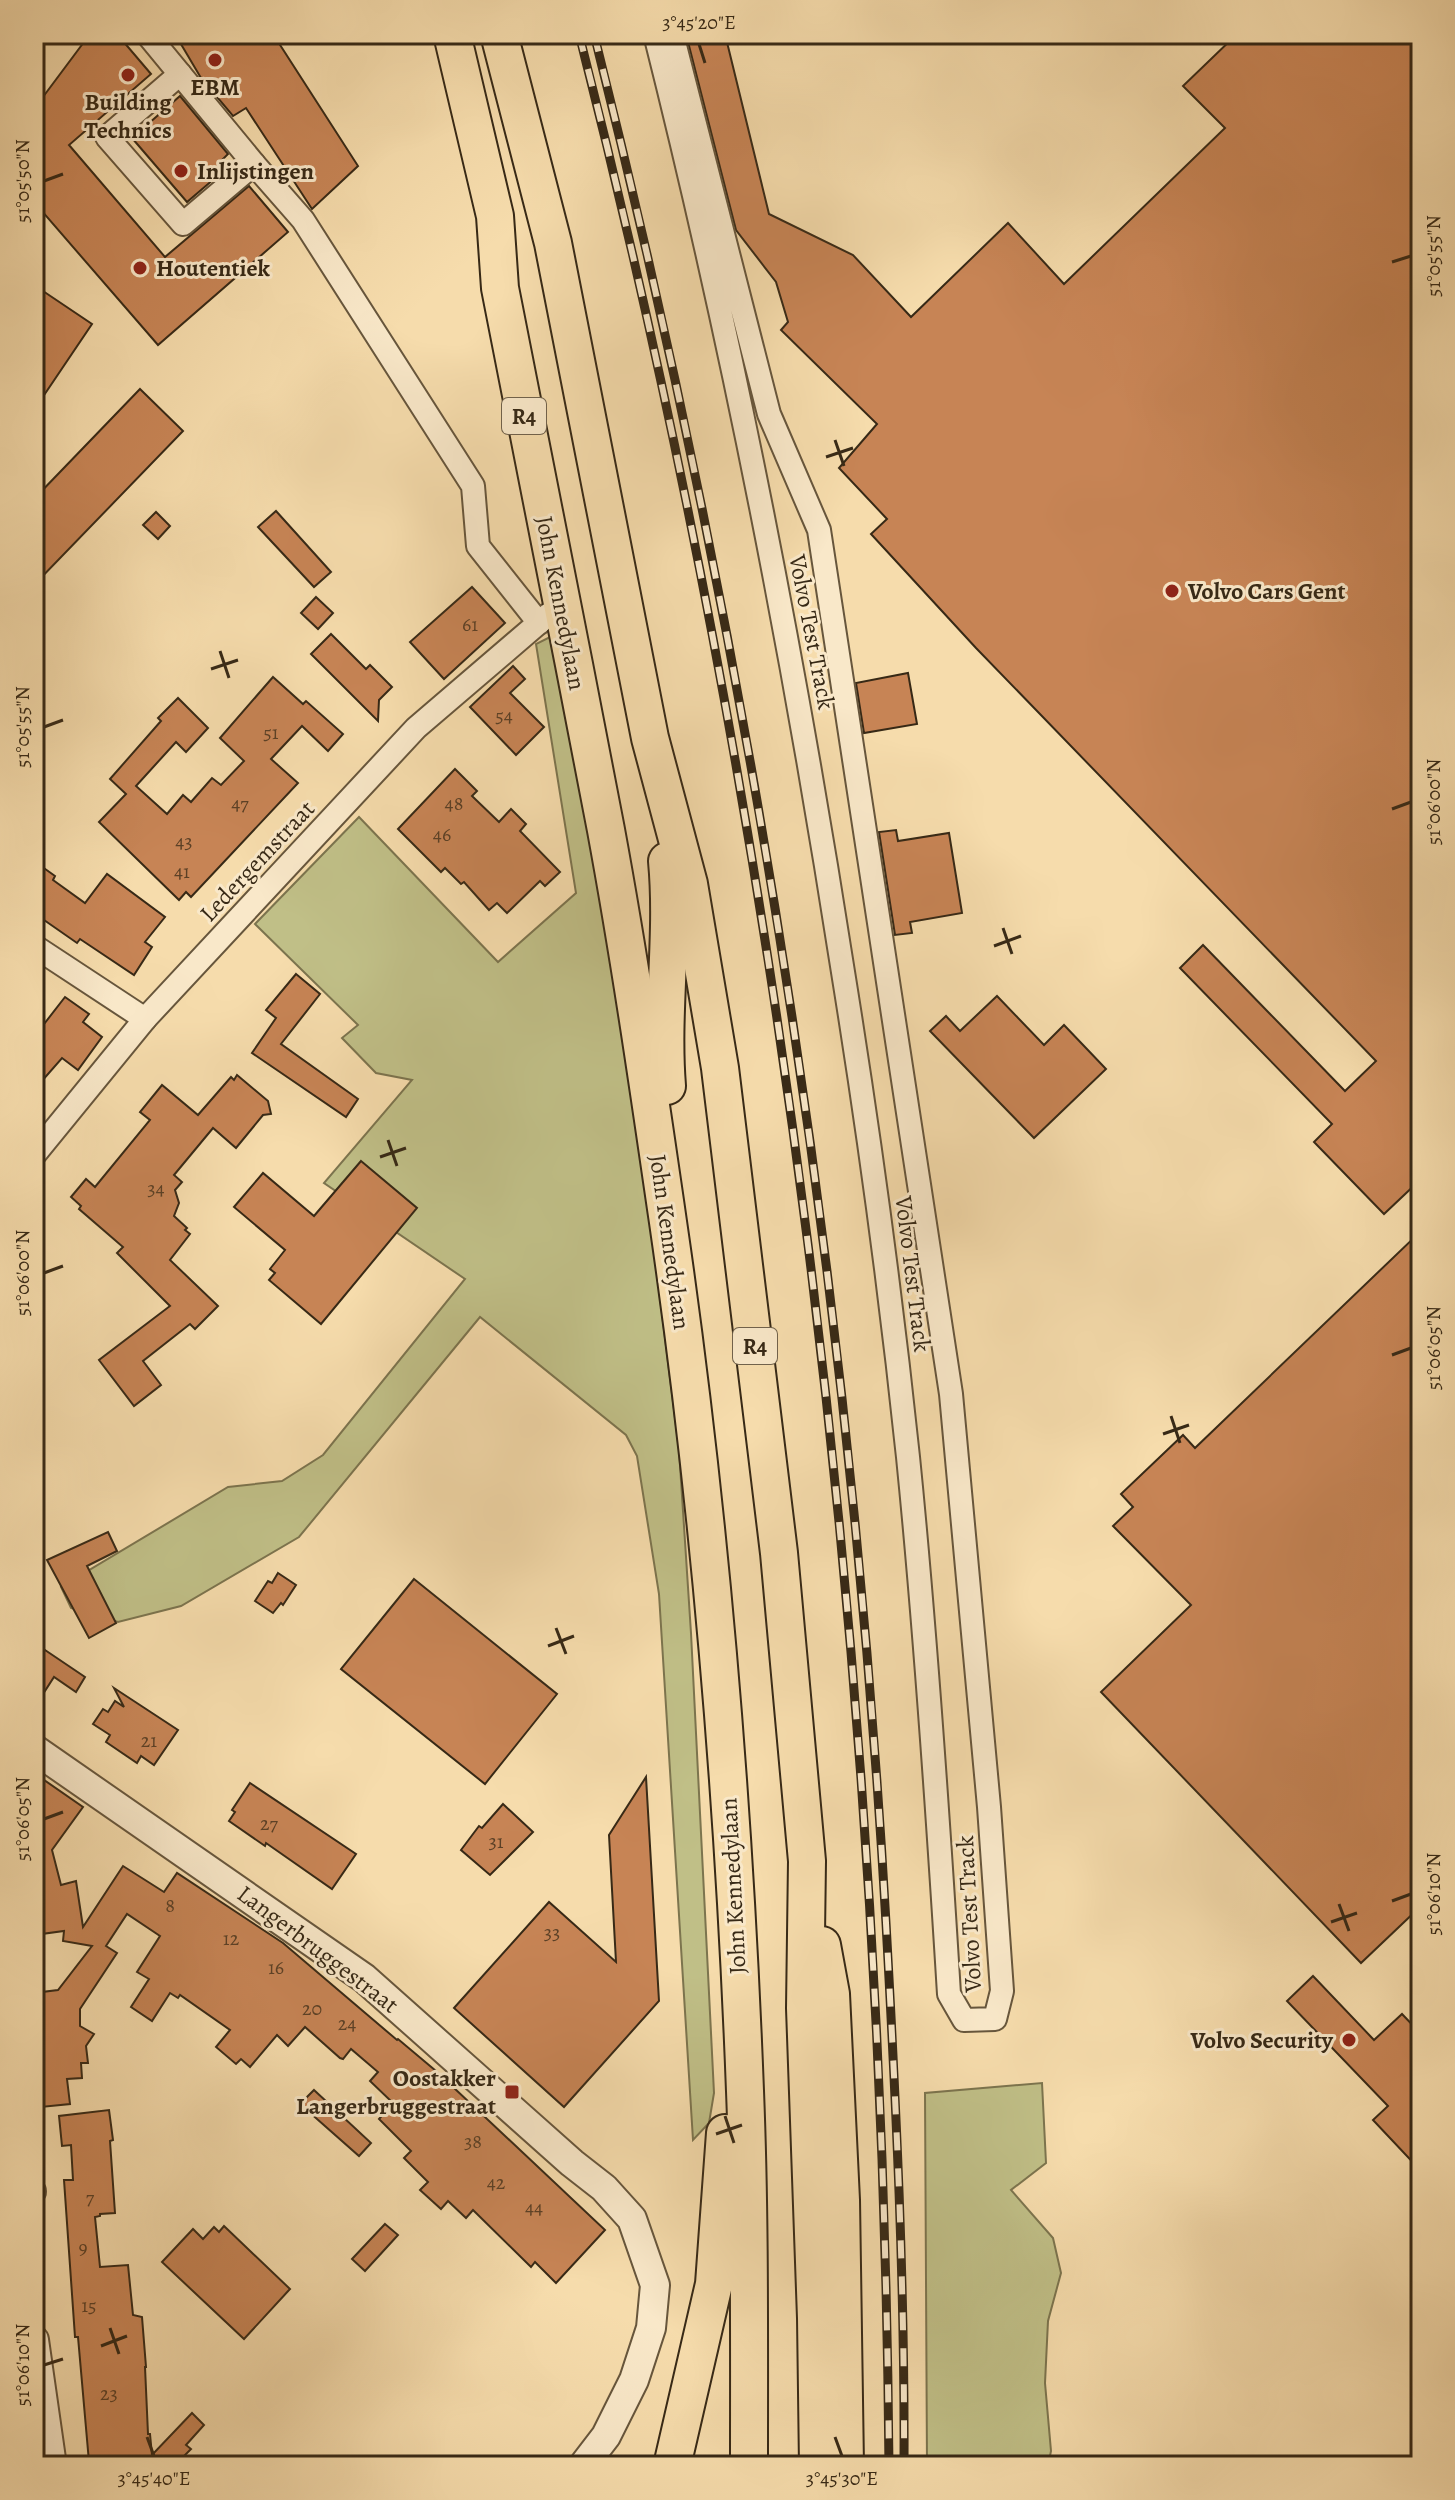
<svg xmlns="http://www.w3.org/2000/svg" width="1455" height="2500" font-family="Alegreya,serif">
  <rect width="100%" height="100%" fill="#f6dcac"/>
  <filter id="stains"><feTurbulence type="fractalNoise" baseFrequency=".0025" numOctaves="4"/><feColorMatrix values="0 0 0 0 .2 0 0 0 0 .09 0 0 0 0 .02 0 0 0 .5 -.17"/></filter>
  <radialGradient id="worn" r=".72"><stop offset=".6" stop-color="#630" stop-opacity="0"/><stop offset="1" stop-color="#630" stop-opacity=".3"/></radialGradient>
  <!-- green -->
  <g fill="#c0bf87" stroke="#7c744e" stroke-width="2">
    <polygon points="556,634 631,1066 679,1450 691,1633 714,2093 709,2123 693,2140 659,1594 637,1456 626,1435 480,1317 299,1537 181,1606 118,1622 71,1608 61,1587 228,1487 282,1481 323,1455 465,1279 324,1183 412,1080 376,1073 342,1038 358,1025 255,924 359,817 498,962 576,893 536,644"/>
    <polygon points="1042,2083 1046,2163 1011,2190 1053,2238 1061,2273 1048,2321 1045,2383 1051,2451 1048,2466 927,2466 925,2093"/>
  </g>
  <!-- building -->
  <g fill="#c78455" stroke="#372916" stroke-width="2">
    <polygon points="90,34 117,34 151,74 69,145 165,257 249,186 288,232 158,345 34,202 34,109"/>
    <polygon points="175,34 273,34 358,166 312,209 246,108 233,116 201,78"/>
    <polygon points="686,34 725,34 769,214 853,255 911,317 1008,223 1064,284 1225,128 1183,86 1237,34 1421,34 1421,1179 1384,1214 1314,1142 1332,1124 1180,968 1203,945 1345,1091 1376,1061 976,648 871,534 887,519 839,468 877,424 781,330 788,322 776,282 736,230"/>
    <polygon points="180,96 228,154 222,160 228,167 187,202 132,138"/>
    <polygon points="34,285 92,324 34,410"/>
    <polygon points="140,389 183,431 34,585 34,499"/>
    <polygon points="276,511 331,572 314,587 258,527"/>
    <polygon points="156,512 170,526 158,539 143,525"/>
    <polygon points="472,587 505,623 444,679 410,642"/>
    <polygon points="316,597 333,613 318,629 301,613"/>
    <polygon points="331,634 366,669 370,665 392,687 379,700 378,721 311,654"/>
    <polygon points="513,666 525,679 510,693 544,727 516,755 470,707"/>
    <polygon points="908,673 917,724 864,733 856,683"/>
    <polygon points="273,677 303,704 306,701 343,734 328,751 302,726 271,759 298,783 191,897 186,892 179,900 99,822 126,794 110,779 161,721 158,718 178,698 208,728 186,752 176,742 136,786 167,814 183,795 191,802 212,778 221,785 244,761 220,738"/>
    <polygon points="455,769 477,791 472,796 499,822 511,809 526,824 520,831 560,872 545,886 540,881 507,913 497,903 489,910 464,882 461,884 445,868 441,872 398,829"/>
    <polygon points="896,830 898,841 949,833 962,913 910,922 912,933 895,935 879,832"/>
    <polygon points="34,861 55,876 53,880 85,903 107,874 165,917 145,942 152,947 134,975 80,939 77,943 34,913"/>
    <polygon points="296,974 320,994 281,1044 358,1099 346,1117 252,1053 276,1018 266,1010"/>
    <polygon points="997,996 1044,1045 1064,1025 1106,1069 1034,1138 930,1031 946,1016 960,1031"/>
    <polygon points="65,997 89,1014 83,1022 102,1037 78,1070 62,1058 34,1090 34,1037"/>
    <polygon points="237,1075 268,1101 271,1114 263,1115 236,1148 213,1128 174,1175 182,1182 175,1190 179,1203 174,1216 187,1228 185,1230 190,1234 170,1260 218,1306 195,1329 190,1324 143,1361 161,1385 134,1406 99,1360 170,1306 117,1253 123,1247 79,1209 81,1206 71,1197 86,1179 95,1187 150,1120 140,1112 162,1085 198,1115 231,1077 234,1080"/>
    <polygon points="361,1161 417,1208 321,1324 269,1280 275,1273 270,1269 285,1250 234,1207 263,1173 314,1216"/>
    <polygon points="1421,1231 1421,1906 1361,1963 1101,1692 1191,1605 1113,1526 1133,1507 1121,1494 1183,1435 1195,1448"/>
    <polygon points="108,1532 117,1551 87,1566 116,1623 89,1638 47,1560"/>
    <polygon points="278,1573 296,1585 283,1605 281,1603 273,1613 255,1601 268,1581 272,1583"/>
    <polygon points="414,1579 557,1694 485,1784 341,1669"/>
    <polygon points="45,1650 85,1677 76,1692 54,1677 34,1708 34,1666"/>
    <polygon points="114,1688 178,1730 154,1765 141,1756 137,1763 106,1742 110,1735 93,1724 103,1709 108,1712 115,1701 124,1707"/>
    <polygon points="34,1773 83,1807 52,1850 61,1885 76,1881 83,1927 123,1866 164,1892 177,1873 283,1943 397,2040 398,2039 436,2071 605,2230 556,2283 535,2262 531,2267 473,2210 466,2218 448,2201 441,2209 420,2190 428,2182 404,2158 411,2151 379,2119 393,2103 370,2081 378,2072 351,2049 343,2059 340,2058 305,2027 288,2046 277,2035 250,2067 241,2059 236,2064 216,2047 230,2030 180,1995 178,1998 170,1993 152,2021 131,2007 149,1979 137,1972 160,1936 127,1914 106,1946 117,1953 80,2009 80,2026 94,2034 86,2046 88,2063 81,2063 82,2078 67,2079 70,2104 41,2107 37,2075 34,2076 34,1993 58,1990 92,1946 63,1941 64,1931 34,1935"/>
    <polygon points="646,1777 659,2001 564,2107 454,2008 549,1902 616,1962 609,1835"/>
    <polygon points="250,1783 356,1854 332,1889 266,1843 265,1846 229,1821 235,1812 232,1810"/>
    <polygon points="503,1804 533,1832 490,1875 461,1850 479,1826 482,1828"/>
    <polygon points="1313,1976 1374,2040 1402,2014 1421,2034 1421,2171 1373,2120 1388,2106 1287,2001"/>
    <polygon points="314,2090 371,2143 359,2156 300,2104"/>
    <polygon points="109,2110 113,2140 110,2141 115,2213 100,2214 100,2216 95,2217 100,2267 128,2265 133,2315 142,2317 146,2367 145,2367 148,2434 150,2434 152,2455 192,2413 204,2425 186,2445 191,2449 183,2457 190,2466 142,2466 150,2458 89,2462 78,2337 75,2337 64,2180 73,2180 71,2145 62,2146 59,2116"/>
    <polygon points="385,2224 398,2235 365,2271 352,2259"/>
    <polygon points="224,2226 290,2289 244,2339 162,2262 193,2229 203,2239 214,2227 219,2232"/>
  </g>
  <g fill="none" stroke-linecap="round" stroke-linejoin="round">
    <defs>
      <g id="minor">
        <polyline points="147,34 254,164 303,220 473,486 478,546 539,623"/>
        <path d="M655,34C733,344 794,657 843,972C869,1133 891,1295 908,1457C926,1635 938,1815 949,1994L964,2020L995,2019L1002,1991L989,1807L951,1394L819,530L769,414L672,34"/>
        <polyline points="180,74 107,137 183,224 254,164"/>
        <polyline points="34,946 145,1019"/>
        <polyline points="34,1155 145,1019 416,728 549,614"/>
        <polyline points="34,2191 34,2192"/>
      </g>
      <g id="tertiary">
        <polyline points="34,1749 364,1978 572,2163 604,2188 632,2219 655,2285 651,2328 634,2380 606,2436 583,2466"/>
        <polyline points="34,2340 52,2466"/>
      </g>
      <g id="trunk">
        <path d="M452,34L495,216L500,288C534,468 572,649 606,830C630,960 649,1091 668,1222C710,1510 734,1800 745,2091C750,2216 749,2341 749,2466"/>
        <polyline points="499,34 553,243 650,738 689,884 720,1068 779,1553 807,1861 805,2008 816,2318 818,2466"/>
        <path d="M667,861C674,936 661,1011 667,1086"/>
        <polyline points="822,1945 831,1994 841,2200 845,2466"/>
        <polyline points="672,2466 714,2284 725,2133"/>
      </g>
    </defs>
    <!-- minor casing -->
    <use href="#minor" stroke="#67563c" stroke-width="26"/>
    <!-- tertiary casing -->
    <use href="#tertiary" stroke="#67563c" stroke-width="32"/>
    <!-- trunk casing -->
    <use href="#trunk" stroke="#372916" stroke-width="40"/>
    <!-- minor -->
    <use href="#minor" stroke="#f9e8c9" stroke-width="22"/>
    <!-- tertiary -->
    <use href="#tertiary" stroke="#f9e8c9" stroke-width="28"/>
    <!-- trunk -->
    <use href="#trunk" stroke="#f6dcac" stroke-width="36"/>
    <defs>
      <g id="rail">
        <path d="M579,34C782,828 882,1647 889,2466"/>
        <path d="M594,34C750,653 850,1286 886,1923C896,2104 905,2285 904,2466"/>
      </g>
    </defs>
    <!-- rail casing -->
    <use href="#rail" stroke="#372916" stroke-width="9"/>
    <!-- rail -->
    <use href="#rail" stroke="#f9e8c9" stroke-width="6" stroke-dasharray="18" stroke-linecap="butt"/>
  </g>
  <!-- ticks -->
  <path fill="none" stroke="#372916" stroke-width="3" d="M699,44L705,63M44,181L63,174M1392,262L1411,256M835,440L844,466M826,457L853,448M220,651L229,678M211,669L238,660M44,727L63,720M1392,809L1411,802M1003,928L1012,954M994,946L1021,936M388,1140L397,1166M380,1157L406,1148M44,1273L63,1266M1392,1355L1411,1348M1171,1416L1180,1443M1163,1434L1189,1425M556,1628L566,1654M548,1646L574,1636M44,1819L63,1812M1392,1901L1411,1894M1339,1904L1349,1931M1331,1922L1357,1913M725,2116L734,2143M716,2134L742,2125M110,2328L119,2354M101,2346L127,2336M44,2365L63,2359M147,2437L154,2456M835,2437L842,2456"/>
  <!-- markers -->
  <g fill="#8f2418" stroke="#f9e8c9" stroke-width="3">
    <circle cx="215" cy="60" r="8"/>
    <circle cx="128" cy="75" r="8"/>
    <circle cx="181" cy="171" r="8"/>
    <circle cx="140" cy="268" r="8"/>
    <circle cx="1172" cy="591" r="8"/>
    <circle cx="1349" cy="2040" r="8"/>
    <rect x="504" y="2084" width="16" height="16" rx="4"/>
  </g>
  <g text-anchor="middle" stroke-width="6" stroke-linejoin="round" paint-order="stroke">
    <!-- number labels -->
    <g font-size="20" fill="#5b4026">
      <text x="470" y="631">61</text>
      <text x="504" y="722">54</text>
      <text x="271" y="739">51</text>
      <text x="240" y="810">47</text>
      <text x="454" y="810">48</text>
      <text x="442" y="841">46</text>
      <text x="184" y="848">43</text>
      <text x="182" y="878">41</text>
      <text x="156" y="1195">34</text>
      <text x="149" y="1747">21</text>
      <text x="269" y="1830">27</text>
      <text x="496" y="1848">31</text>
      <text x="170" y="1912">8</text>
      <text x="552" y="1939">33</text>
      <text x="231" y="1945">12</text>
      <text x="276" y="1974">16</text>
      <text x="312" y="2015">20</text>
      <text x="347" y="2030">24</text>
      <text x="473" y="2148">38</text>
      <text x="496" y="2189">42</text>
      <text x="90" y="2204">7</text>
      <text x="534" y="2214">44</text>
      <text x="83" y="2254">9</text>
      <text x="89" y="2312">15</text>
      <text x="109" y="2400">23</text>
    </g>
    <!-- shield labels -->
    <g fill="#f9e8c9" stroke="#71624c" stroke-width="2">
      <rect x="502" y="398" width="44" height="36" rx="6"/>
      <rect x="733" y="1328" width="44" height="36" rx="6"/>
    </g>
    <g font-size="22" font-weight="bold" fill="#372916">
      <text x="524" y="424">R4</text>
      <text x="755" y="1354">R4</text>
    </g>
    <!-- poi labels -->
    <g font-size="24" font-weight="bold" fill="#372916" stroke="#f9e8c9" text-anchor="start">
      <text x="215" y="95" text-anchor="middle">EBM</text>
      <text x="128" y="110" text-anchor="middle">Building<tspan x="128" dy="28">Technics</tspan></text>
      <text x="197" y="179">Inlijstingen</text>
      <text x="156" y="276">Houtentiek</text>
      <text x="1188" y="599">Volvo Cars Gent</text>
      <text x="1333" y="2048" text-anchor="end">Volvo Security</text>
      <text x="496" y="2086" text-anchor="end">Oostakker<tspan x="496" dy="28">Langerbruggestraat</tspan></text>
    </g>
    <!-- street labels -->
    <g font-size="24" fill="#372916" stroke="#f9e8c9">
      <text transform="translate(561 603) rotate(79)" y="8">John Kennedylaan</text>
      <text transform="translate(812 632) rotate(79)" y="8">Volvo Test Track</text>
      <text transform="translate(257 861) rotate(-47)" y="8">Ledergemstraat</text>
      <text transform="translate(670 1242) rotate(82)" y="8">John Kennedylaan</text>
      <text transform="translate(913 1274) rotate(83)" y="8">Volvo Test Track</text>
      <text transform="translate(733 1886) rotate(-93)" y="8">John Kennedylaan</text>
      <text transform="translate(969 1914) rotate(-93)" y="8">Volvo Test Track</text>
      <text transform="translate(318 1949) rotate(37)" y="8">Langerbruggestraat</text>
    </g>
  </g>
  <!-- margin -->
  <rect width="1455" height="2500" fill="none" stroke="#f6dcac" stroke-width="88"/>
  <rect x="44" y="44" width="1367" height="2412" fill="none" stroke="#372916" stroke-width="3"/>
  <g font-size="20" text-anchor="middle" fill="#372916">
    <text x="699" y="29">3°45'20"E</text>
    <text transform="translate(22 181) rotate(-90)" y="7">51°05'50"N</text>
    <text transform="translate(1433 256) rotate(-90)" y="7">51°05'55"N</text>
    <text transform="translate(22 727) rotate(-90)" y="7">51°05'55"N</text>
    <text transform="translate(1433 802) rotate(-90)" y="7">51°06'00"N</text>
    <text transform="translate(22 1273) rotate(-90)" y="7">51°06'00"N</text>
    <text transform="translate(1433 1348) rotate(-90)" y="7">51°06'05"N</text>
    <text transform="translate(22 1819) rotate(-90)" y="7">51°06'05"N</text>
    <text transform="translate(1433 1894) rotate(-90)" y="7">51°06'10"N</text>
    <text transform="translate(22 2365) rotate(-90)" y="7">51°06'10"N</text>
    <text x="154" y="2485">3°45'40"E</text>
    <text x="842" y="2485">3°45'30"E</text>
  </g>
  <rect width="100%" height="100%" filter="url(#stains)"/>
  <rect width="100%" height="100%" fill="url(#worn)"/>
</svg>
